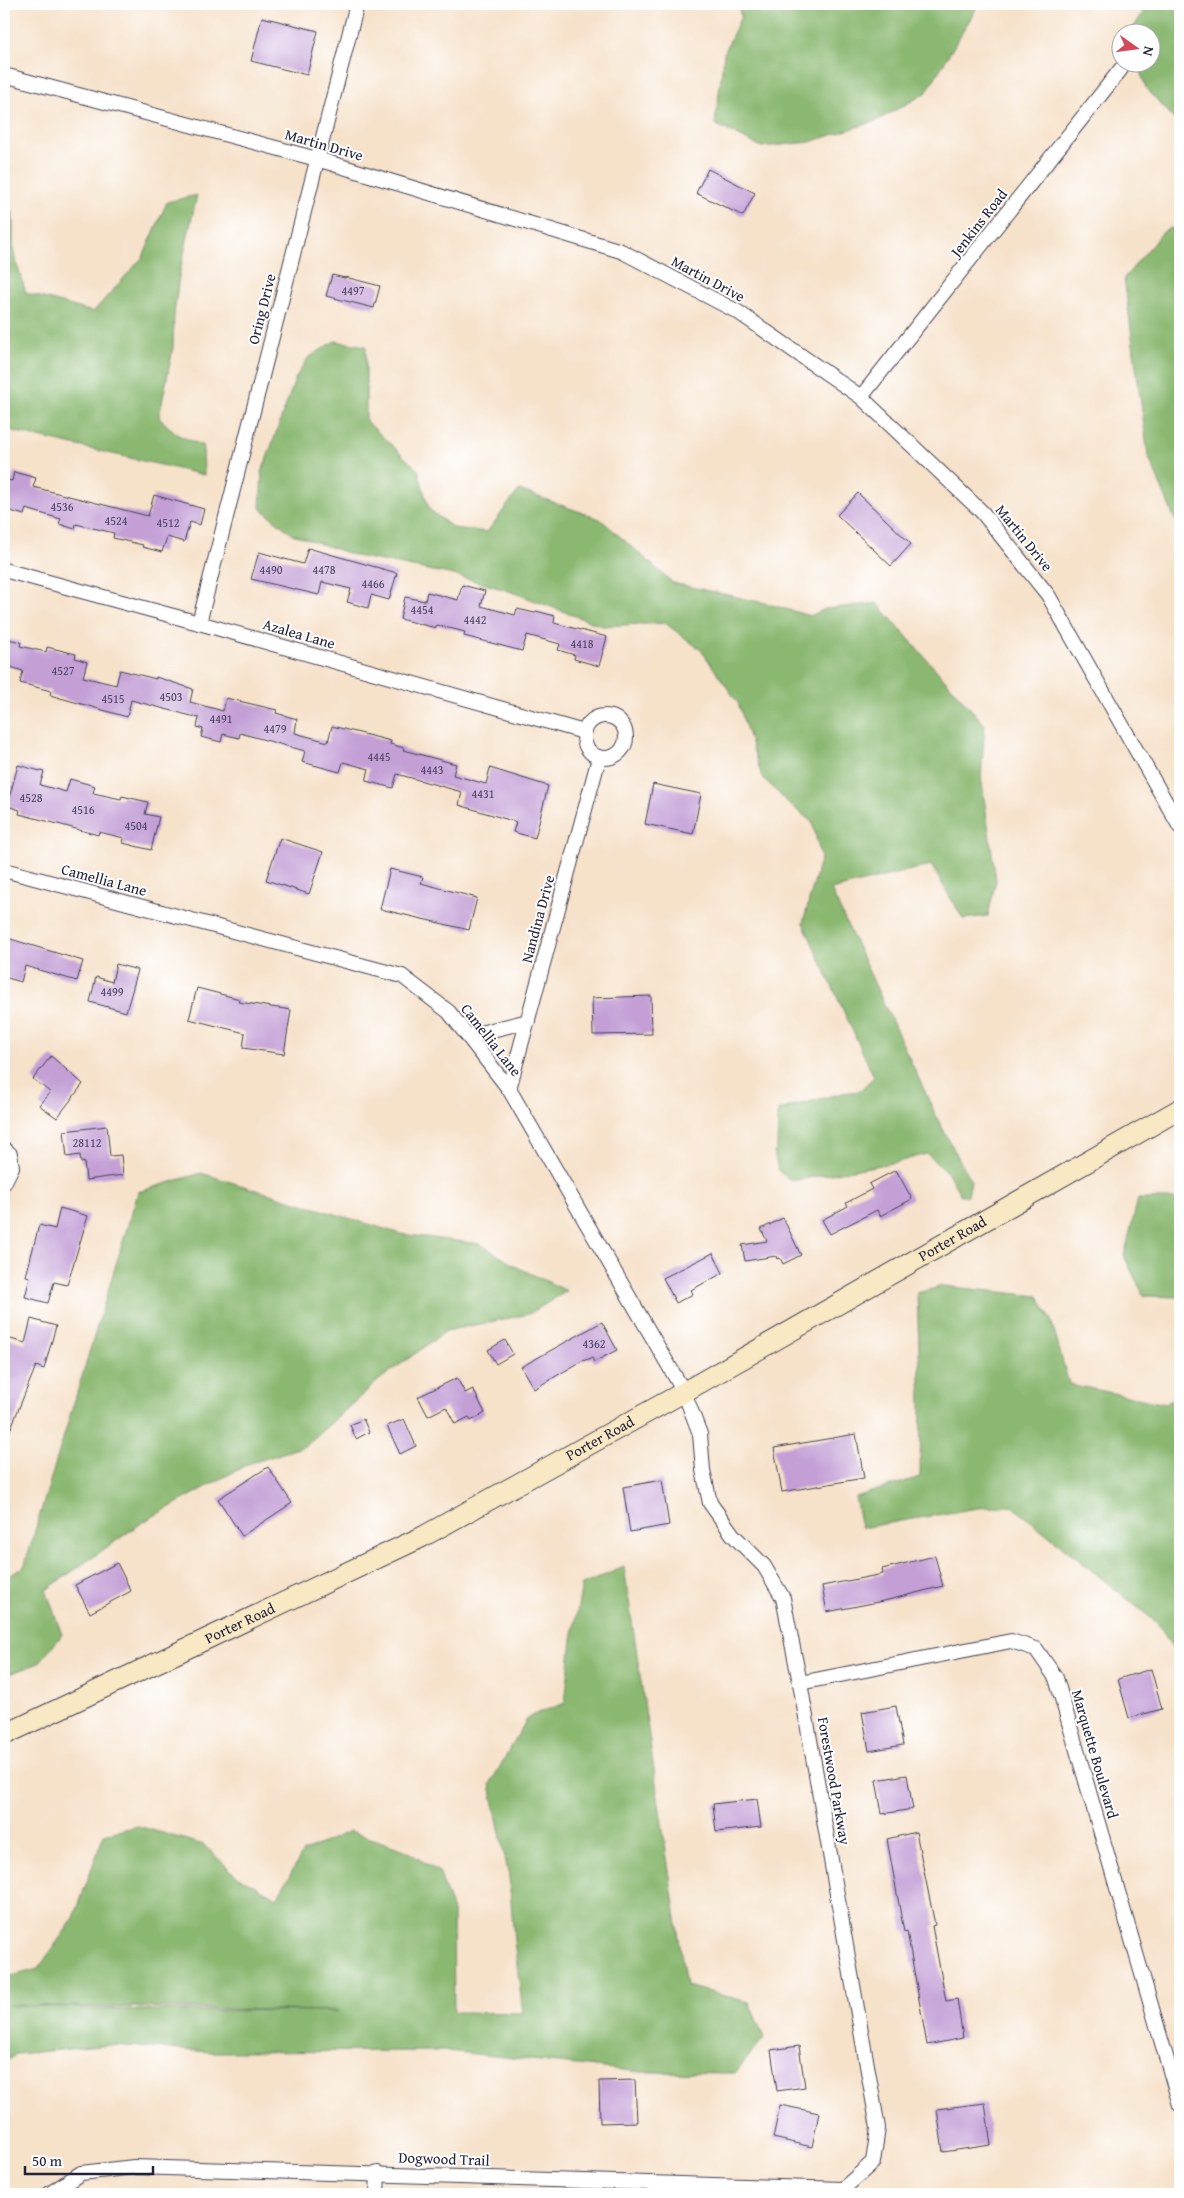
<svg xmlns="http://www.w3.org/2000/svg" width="1184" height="2198" font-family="'Gentium Book Plus',serif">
  <rect width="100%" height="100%" fill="#fff"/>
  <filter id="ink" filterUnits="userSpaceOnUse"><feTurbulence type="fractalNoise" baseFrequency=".02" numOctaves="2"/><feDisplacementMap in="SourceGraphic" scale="10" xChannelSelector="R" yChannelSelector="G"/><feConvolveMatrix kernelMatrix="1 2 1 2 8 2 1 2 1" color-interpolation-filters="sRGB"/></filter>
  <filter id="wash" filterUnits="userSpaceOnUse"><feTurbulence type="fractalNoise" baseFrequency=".0096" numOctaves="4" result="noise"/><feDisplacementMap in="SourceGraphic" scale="20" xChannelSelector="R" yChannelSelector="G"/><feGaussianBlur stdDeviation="1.12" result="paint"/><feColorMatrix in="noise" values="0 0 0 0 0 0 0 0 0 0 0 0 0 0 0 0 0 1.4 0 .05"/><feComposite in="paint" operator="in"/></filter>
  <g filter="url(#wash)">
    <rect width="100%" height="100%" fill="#f6e1c9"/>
    <!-- forest -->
    <g fill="#8ab871" stroke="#566d56" fill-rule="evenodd">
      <polygon points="737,4 979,4 926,93 876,121 810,142 761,147 715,124 724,54 741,16"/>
      <polygon points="1148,4 1180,4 1180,125 1146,88 1137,63 1152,62 1152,32 1131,32"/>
      <polygon points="197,195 179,276 174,314 173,348 159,418 178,435 203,446 204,475 4,429 4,220 13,211 13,251 26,293 93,312 143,257 167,202"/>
      <polygon points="1180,224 1180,526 1175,520 1148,455 1124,278 1163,232"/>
      <polygon points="335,341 366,346 366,421 418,470 429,509 453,528 487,532 519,490 600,519 673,583 769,604 810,616 825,609 877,603 985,725 981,777 996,880 988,916 963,919 931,865 831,890 938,1120 971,1181 968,1196 961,1196 948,1173 927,1154 897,1162 791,1181 778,1170 774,1152 777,1149 778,1110 843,1093 859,1091 874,1077 803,923 821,857 812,822 789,804 762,777 738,703 701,650 665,623 602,626 509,591 454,575 356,556 292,534 260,508 262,472 296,377 308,358"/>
      <polygon points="201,1173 401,1234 480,1244 517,1267 567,1291 529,1314 446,1331 379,1380 305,1446 248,1464 143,1522 46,1590 62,1635 39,1663 4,1676 4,1579 24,1567 138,1192"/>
      <polygon points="1138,1199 1180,1199 1180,1297 1144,1296 1124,1256"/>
      <polygon points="943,1286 1038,1296 1051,1320 1069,1384 1166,1404 1180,1394 1180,1660 1157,1623 1012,1506 977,1508 861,1528 855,1497 920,1477 921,1404 917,1293"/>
      <path d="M624,1567L686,1986L749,2002L764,2038L735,2073L641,2072L448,2051L211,2052L112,2045L16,2054L4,2063V1978L38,1969L74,1918L104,1834L138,1826L204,1845L237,1876L277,1898L303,1852L350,1831L405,1850L439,1872L453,1911L454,2012L523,2013L514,1940L509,1877L490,1784L528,1717L565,1703L572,1639L582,1585ZM8,2005L339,2011L145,2010Z"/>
    </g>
    <g id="blocks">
      <!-- building -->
      <g fill="#c39fd6">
        <polygon points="262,17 318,31 307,75 251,61"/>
        <polygon points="708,169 755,193 743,216 696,193"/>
        <polygon points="332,275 345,278 345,277 380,286 374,308 326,296"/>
        <polygon points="14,472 36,478 33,487 148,516 154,495 204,509 200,525 190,522 184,542 167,537 162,552 142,547 143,545 113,538 114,533 76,524 75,529 59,524 61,519 26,509 24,515 4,509 4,479 12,481"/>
        <polygon points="858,493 911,544 891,566 837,515"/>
        <polygon points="308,548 397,573 389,600 371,595 368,608 347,602 351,589 322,582 319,595 251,579 259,552 303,564"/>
        <polygon points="462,585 485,591 481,606 515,615 517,609 535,613 536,611 555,616 554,623 607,637 599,666 574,659 575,655 558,650 560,644 527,635 522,651 464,636 465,632 437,625 436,628 400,619 405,597 425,601 427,592 458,600"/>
        <polygon points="4,638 21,642 20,646 46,652 47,647 76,654 75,658 87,662 83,677 116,685 120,670 156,679 156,677 193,689 190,702 223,711 226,698 277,710 276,713 297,719 295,733 328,742 332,726 391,741 390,744 404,748 403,750 456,764 453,775 486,784 490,768 548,786 535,838 513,832 516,822 459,805 462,792 397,774 393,788 366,781 369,769 343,762 340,772 302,762 305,751 240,733 239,738 223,734 221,742 201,737 203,729 197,727 199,718 131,700 127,717 50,695 51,691 20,683 23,671 4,665"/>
        <polygon points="18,765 44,772 40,785 66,792 70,779 95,786 93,793 121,799 122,796 148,802 145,814 159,817 151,850 123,843 124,838 99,832 98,835 58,824 19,814 20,810 7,806"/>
        <polygon points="653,784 701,794 693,834 645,824"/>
        <polygon points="280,838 323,852 309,894 266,880"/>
        <polygon points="390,869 423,877 421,883 477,898 469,930 380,909"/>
        <polygon points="4,937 83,961 77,981 25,966 21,982 4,977"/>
        <polygon points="116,964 138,970 126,1012 90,1002 96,977 112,982"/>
        <polygon points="197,988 240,999 239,1002 291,1010 284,1054 243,1048 245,1033 189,1019"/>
        <polygon points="651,996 652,1034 593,1035 592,998"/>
        <polygon points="51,1056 83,1084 57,1118 39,1105 50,1092 33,1079"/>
        <polygon points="107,1126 110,1156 121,1155 123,1175 86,1180 84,1162 81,1163 80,1155 67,1157 64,1131"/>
        <polygon points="896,1170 912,1199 880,1216 877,1210 830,1234 822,1220 848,1206 846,1203 872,1189 869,1184"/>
        <polygon points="60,1208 88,1216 67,1285 54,1282 48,1303 25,1297 30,1277 26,1276 39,1225 55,1229"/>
        <polygon points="783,1218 801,1255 783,1264 780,1258 777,1259 776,1256 745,1261 742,1245 767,1241 761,1229"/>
        <polygon points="713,1253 723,1273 691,1290 693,1294 676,1303 663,1278"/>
        <polygon points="31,1319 56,1326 44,1369 36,1366 4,1445 4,1350 7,1338 25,1343"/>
        <polygon points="602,1322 617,1350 594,1362 592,1358 582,1361 534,1389 521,1367"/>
        <polygon points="505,1340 513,1354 496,1364 488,1350"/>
        <polygon points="457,1378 465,1393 473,1389 485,1413 471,1421 469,1417 455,1424 446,1407 428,1416 418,1397"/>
        <polygon points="363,1419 369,1432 356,1439 350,1425"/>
        <polygon points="404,1419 416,1446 400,1454 387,1426"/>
        <polygon points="856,1434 864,1478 782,1492 774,1448"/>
        <polygon points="268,1467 292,1503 242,1536 218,1499"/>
        <polygon points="662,1480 669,1525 630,1532 623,1487"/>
        <polygon points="935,1556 943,1586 888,1600 827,1612 822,1586 883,1574 882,1569"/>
        <polygon points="117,1563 131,1591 90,1613 75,1585"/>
        <polygon points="1151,1669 1162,1709 1129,1718 1118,1679"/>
        <polygon points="896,1706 903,1745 869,1751 862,1712"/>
        <polygon points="907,1775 913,1809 882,1814 876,1780"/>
        <polygon points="757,1799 761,1827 716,1832 713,1804"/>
        <polygon points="916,1832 935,1925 932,1926 946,2001 957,1999 963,2038 927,2045 907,1931 904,1932 887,1839"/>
        <polygon points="799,2046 805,2087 777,2091 771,2050"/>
        <polygon points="635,2080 637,2122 600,2123 599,2081"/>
        <polygon points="985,2103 991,2145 943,2152 937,2109"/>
        <polygon points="780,2105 819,2113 812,2147 773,2138"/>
      </g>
    </g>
  </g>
  <g filter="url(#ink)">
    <use href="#blocks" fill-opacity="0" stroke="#423f50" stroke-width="1"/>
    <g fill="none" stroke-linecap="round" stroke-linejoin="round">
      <defs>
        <g id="street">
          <polyline points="4,75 317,159 621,251 738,312 861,397 982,512 1048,595 1180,827"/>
          <polyline points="861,397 1121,69"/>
          <polyline points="4,570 199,623 584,732"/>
          <polyline points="199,623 357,4"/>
          <circle cx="605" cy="737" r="21"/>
          <polyline points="4,870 402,976 449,1012 509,1089 684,1392 700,1434 703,1470 710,1503 733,1535 764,1566 783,1598 800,1683 878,2128 873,2162 843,2189 134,2167 81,2173 49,2194"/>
          <polyline points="468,1036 528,1021"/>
          <polyline points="509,1089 599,758"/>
          <polyline points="4,1149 10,1154 12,1167 4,1183"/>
          <polyline points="800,1683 1011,1641 1036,1649 1056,1678 1180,2105"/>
          <polyline points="377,2194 378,2173"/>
        </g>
        <g id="secondary">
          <path id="s1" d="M4,1735L422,1537L684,1392L1180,1109"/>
        </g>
      </defs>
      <!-- street casing -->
      <use href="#street" stroke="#423f50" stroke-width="16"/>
      <!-- secondary casing -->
      <use href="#secondary" stroke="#423f50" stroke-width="22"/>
      <!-- street -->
      <use href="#street" stroke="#fff" stroke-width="14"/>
      <!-- secondary -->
      <use href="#secondary" stroke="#f8e8c3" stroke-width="20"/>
    </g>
  </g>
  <g text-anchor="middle" stroke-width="4" stroke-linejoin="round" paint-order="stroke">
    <!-- number labels -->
    <g font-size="12" fill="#4a4162">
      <text x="353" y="295">4497</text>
      <text x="62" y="511">4536</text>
      <text x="116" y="525">4524</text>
      <text x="168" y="527">4512</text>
      <text x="271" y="574">4490</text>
      <text x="324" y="574">4478</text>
      <text x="373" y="588">4466</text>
      <text x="422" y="614">4454</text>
      <text x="475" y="624">4442</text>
      <text x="582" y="648">4418</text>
      <text x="63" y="675">4527</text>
      <text x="171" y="701">4503</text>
      <text x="113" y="703">4515</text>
      <text x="221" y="723">4491</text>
      <text x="275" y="733">4479</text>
      <text x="379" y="761">4445</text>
      <text x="432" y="774">4443</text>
      <text x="483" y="798">4431</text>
      <text x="31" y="802">4528</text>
      <text x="83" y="814">4516</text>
      <text x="136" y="830">4504</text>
      <text x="112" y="996">4499</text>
      <text x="87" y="1147">28112</text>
      <text x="594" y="1348">4362</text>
    </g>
    <!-- street labels -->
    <g font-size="15" fill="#22223b" stroke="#fff">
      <text transform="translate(324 145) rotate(16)" y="5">Martin Drive</text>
      <text transform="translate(979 223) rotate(-52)" y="5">Jenkins Road</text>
      <text transform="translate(708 279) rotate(28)" y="5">Martin Drive</text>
      <text transform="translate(262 309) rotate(-76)" y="5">Oring Drive</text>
      <text transform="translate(1024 538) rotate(51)" y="5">Martin Drive</text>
      <text transform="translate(299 634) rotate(16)" y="5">Azalea Lane</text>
      <text transform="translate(104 880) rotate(15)" y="5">Camellia Lane</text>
      <text transform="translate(538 919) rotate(-75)" y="5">Nandina Drive</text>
      <text transform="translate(491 1040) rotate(52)" y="5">Camellia Lane</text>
      <text dy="5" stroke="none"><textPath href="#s1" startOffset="1071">Porter Road</textPath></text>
      <text dy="5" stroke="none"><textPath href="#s1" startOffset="666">Porter Road</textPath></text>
      <text dy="5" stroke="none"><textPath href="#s1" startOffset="261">Porter Road</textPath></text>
      <text transform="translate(1095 1754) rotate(74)" y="5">Marquette Boulevard</text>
      <text transform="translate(834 1781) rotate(80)" y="5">Forestwood Parkway</text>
      <text transform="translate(444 2159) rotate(2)" y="5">Dogwood Trail</text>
    </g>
  </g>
  <!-- margin -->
  <rect width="1184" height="2198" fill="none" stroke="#fff" stroke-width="20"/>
  <!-- north arrow -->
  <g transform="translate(1136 48) rotate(104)"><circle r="24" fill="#ffffff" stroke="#a7a7b1"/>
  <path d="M0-4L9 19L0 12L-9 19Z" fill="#d1495b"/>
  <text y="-8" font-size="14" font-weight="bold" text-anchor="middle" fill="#22223b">N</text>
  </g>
  <!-- scale -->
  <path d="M25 2166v8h128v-8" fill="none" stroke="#22223b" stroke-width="2.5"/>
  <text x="32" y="2166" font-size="15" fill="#22223b" stroke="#ffffff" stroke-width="4" paint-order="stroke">50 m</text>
</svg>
